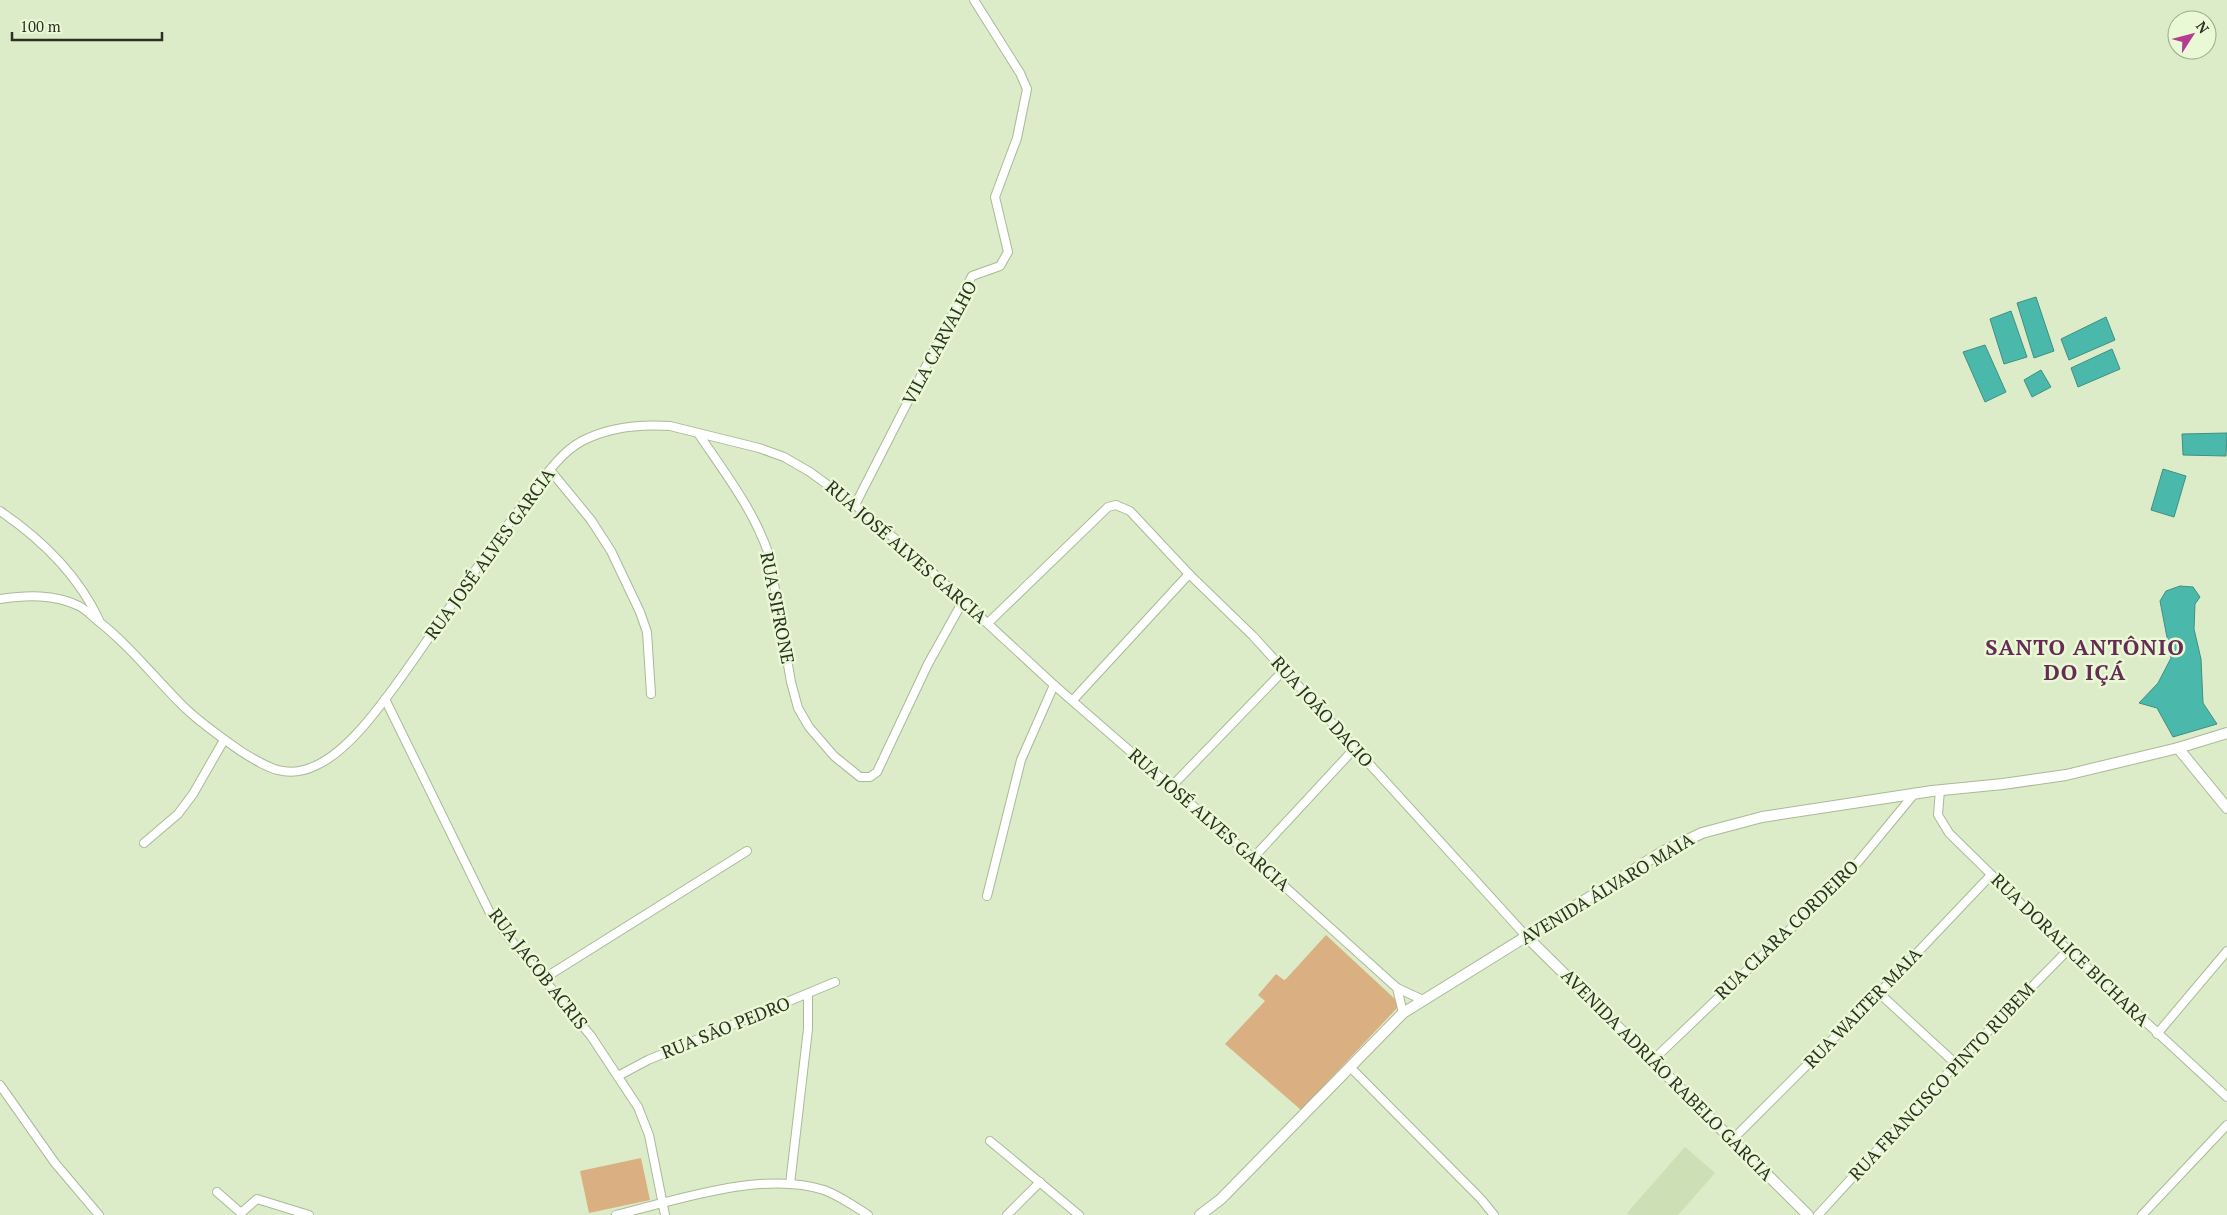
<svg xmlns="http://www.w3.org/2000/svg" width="2227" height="1215" font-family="'PT Serif',serif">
  <rect width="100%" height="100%" fill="#dcecc8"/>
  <!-- built -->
  <polygon fill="#cddfb5" points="1685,1147 1715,1173 1678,1215 1630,1215 1627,1213"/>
  <!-- green -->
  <g fill="#daaf81">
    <polygon points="1326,935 1396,1000 1398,1007 1301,1110 1225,1044 1265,1001 1258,995 1276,974 1284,980 1286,979"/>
    <polygon points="641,1158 650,1200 589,1213 580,1171"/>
  </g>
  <!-- water -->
  <g fill="#4bb8ac" stroke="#418f83">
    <polygon points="2036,297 2054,351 2034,358 2017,303"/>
    <polygon points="2011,311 2027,357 2004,364 1990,319"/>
    <polygon points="2106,317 2115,340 2069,360 2061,339"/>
    <polygon points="1985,345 2006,392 1985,402 1963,352"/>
    <polygon points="2112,349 2120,369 2078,387 2071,368"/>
    <polygon points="2041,370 2051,387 2032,397 2024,380"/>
    <polygon points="2227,433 2226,456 2183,455 2182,434"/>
    <polygon points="2163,469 2186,476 2174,517 2151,510"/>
    <polygon points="2180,586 2193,587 2200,597 2195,604 2194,629 2201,659 2203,703 2217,724 2173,737 2157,708 2139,703 2158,683 2171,658 2160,601 2166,591"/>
  </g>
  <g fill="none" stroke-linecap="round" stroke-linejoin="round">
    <defs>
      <g id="minor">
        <path d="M698,433C724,472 754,510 769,555L791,682L798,708L809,727L834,756L860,777H870L877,772L928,664L963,601"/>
        <polyline points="550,470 591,520 611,551 640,612 647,632 651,694"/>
        <polyline points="855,505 972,276 1000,266 1008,252 995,197 1017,138 1027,89 1020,73 974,0"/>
        <path d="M0,511C41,539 78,575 99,620"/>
        <path d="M0,599C27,595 54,594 79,606C85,609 91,615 97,620C129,645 154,677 182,705C200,723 222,738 242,752C268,768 287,780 317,765C347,751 375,713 395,686C441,623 481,557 530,496C545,476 560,453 582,441C609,427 640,424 670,426L759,448L784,457L810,472L855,505L906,548L1054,685L1253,858L1397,988L1423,1000"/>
        <polyline points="988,623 1108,507 1116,505 1130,511 1189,574 1253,636 1526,936"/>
        <polyline points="385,699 489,911 510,939 591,1036 638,1107 649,1135 665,1215"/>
        <polyline points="1073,700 1189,574"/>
        <polyline points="1171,787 1283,671"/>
        <polyline points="1940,790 1938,815 1949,833 2068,950 2227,1097"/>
        <polyline points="144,843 178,814 193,794 224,740"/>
        <polyline points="1253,858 1355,748"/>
        <polyline points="987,896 1021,760 1054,685"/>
        <polyline points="543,979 747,851"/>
        <polyline points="1397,988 1403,1013"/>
        <polyline points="1879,993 1956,1064"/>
        <polyline points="2157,1034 2227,951"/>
        <polyline points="1653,1060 1826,895 1858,862 1915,793"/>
        <polyline points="1350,1067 1481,1199 1494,1215"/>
        <polyline points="618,1076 648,1060 835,982"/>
        <polyline points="0,1085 55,1163 99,1215"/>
        <polyline points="1733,1139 1879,993 1991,875"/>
        <polyline points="990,1141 1079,1215"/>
        <polyline points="790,1184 808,1029 808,994"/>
        <polyline points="217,1192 241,1213 257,1199 309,1215"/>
        <path d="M616,1215C677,1200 763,1170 824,1190C840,1196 854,1206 868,1215"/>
        <polyline points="1007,1215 1040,1182"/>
        <polyline points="1818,1215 1956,1064 2068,950"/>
        <polyline points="2142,1215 2227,1125"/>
      </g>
      <g id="tertiary">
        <polyline points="2178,748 2227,808"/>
        <polyline points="1526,936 1808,1215"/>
        <polyline points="1200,1215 1221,1199 1403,1013 1662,852 1702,833 1762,817 1932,791 2003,784 2066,775 2178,748 2227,733"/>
      </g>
    </defs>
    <!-- minor casing -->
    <use href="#minor" stroke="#aab997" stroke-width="10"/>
    <!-- tertiary casing -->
    <use href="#tertiary" stroke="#aab997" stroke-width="12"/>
    <!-- minor -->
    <use href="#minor" stroke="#fff" stroke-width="8"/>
    <!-- tertiary -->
    <use href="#tertiary" stroke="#fff" stroke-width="10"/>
  </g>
  <g text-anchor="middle" stroke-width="5" stroke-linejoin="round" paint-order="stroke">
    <!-- street labels -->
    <g font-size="18" fill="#2b3023" stroke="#e9f9d5">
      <text transform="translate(940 343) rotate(-62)" y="6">VILA CARVALHO</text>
      <text transform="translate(906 552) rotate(41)" y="6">RUA JOSÉ ALVES GARCIA</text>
      <text transform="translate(490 554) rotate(-54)" y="6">RUA JOSÉ ALVES GARCIA</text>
      <text transform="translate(777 608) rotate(79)" y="6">RUA SIFRONE</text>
      <text transform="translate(1322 712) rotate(48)" y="6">RUA JOÃO DACIO</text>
      <text transform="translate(1209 820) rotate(41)" y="6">RUA JOSÉ ALVES GARCIA</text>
      <text transform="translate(1607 889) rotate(-31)" y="6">AVENIDA ÁLVARO MAIA</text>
      <text transform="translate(1787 930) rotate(-44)" y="6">RUA CLARA CORDEIRO</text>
      <text transform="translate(2070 950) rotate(44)" y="6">RUA DORALICE BICHARA</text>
      <text transform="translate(538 969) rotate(52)" y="6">RUA JACOB ACRIS</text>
      <text transform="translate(1863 1008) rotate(-46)" y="6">RUA WALTER MAIA</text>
      <text transform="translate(726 1028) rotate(-22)" y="6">RUA SÃO PEDRO</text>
      <text transform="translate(1667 1075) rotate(45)" y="6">AVENIDA ADRIÃO RABELO GARCIA</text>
      <text transform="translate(1942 1082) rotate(-47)" y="6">RUA FRANCISCO PINTO RUBEM</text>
    </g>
    <!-- district labels -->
    <g font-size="22" font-weight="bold" letter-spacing="1" fill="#662c55" stroke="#e9f9d5">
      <text x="2085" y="655">SANTO ANTÔNIO<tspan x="2085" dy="25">DO IÇÁ</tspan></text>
    </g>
  </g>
  <!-- north arrow -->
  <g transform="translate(2192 35) rotate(54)"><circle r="24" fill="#e9f9d5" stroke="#9da98e"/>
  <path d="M0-4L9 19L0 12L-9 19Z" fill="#b43d93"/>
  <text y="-8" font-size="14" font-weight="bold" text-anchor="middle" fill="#2b3023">N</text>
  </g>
  <!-- scale -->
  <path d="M12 32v8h150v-8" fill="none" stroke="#2b3023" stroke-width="2.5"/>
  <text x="20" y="32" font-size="15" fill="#2b3023" stroke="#e9f9d5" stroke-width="4" paint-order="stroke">100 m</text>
</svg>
